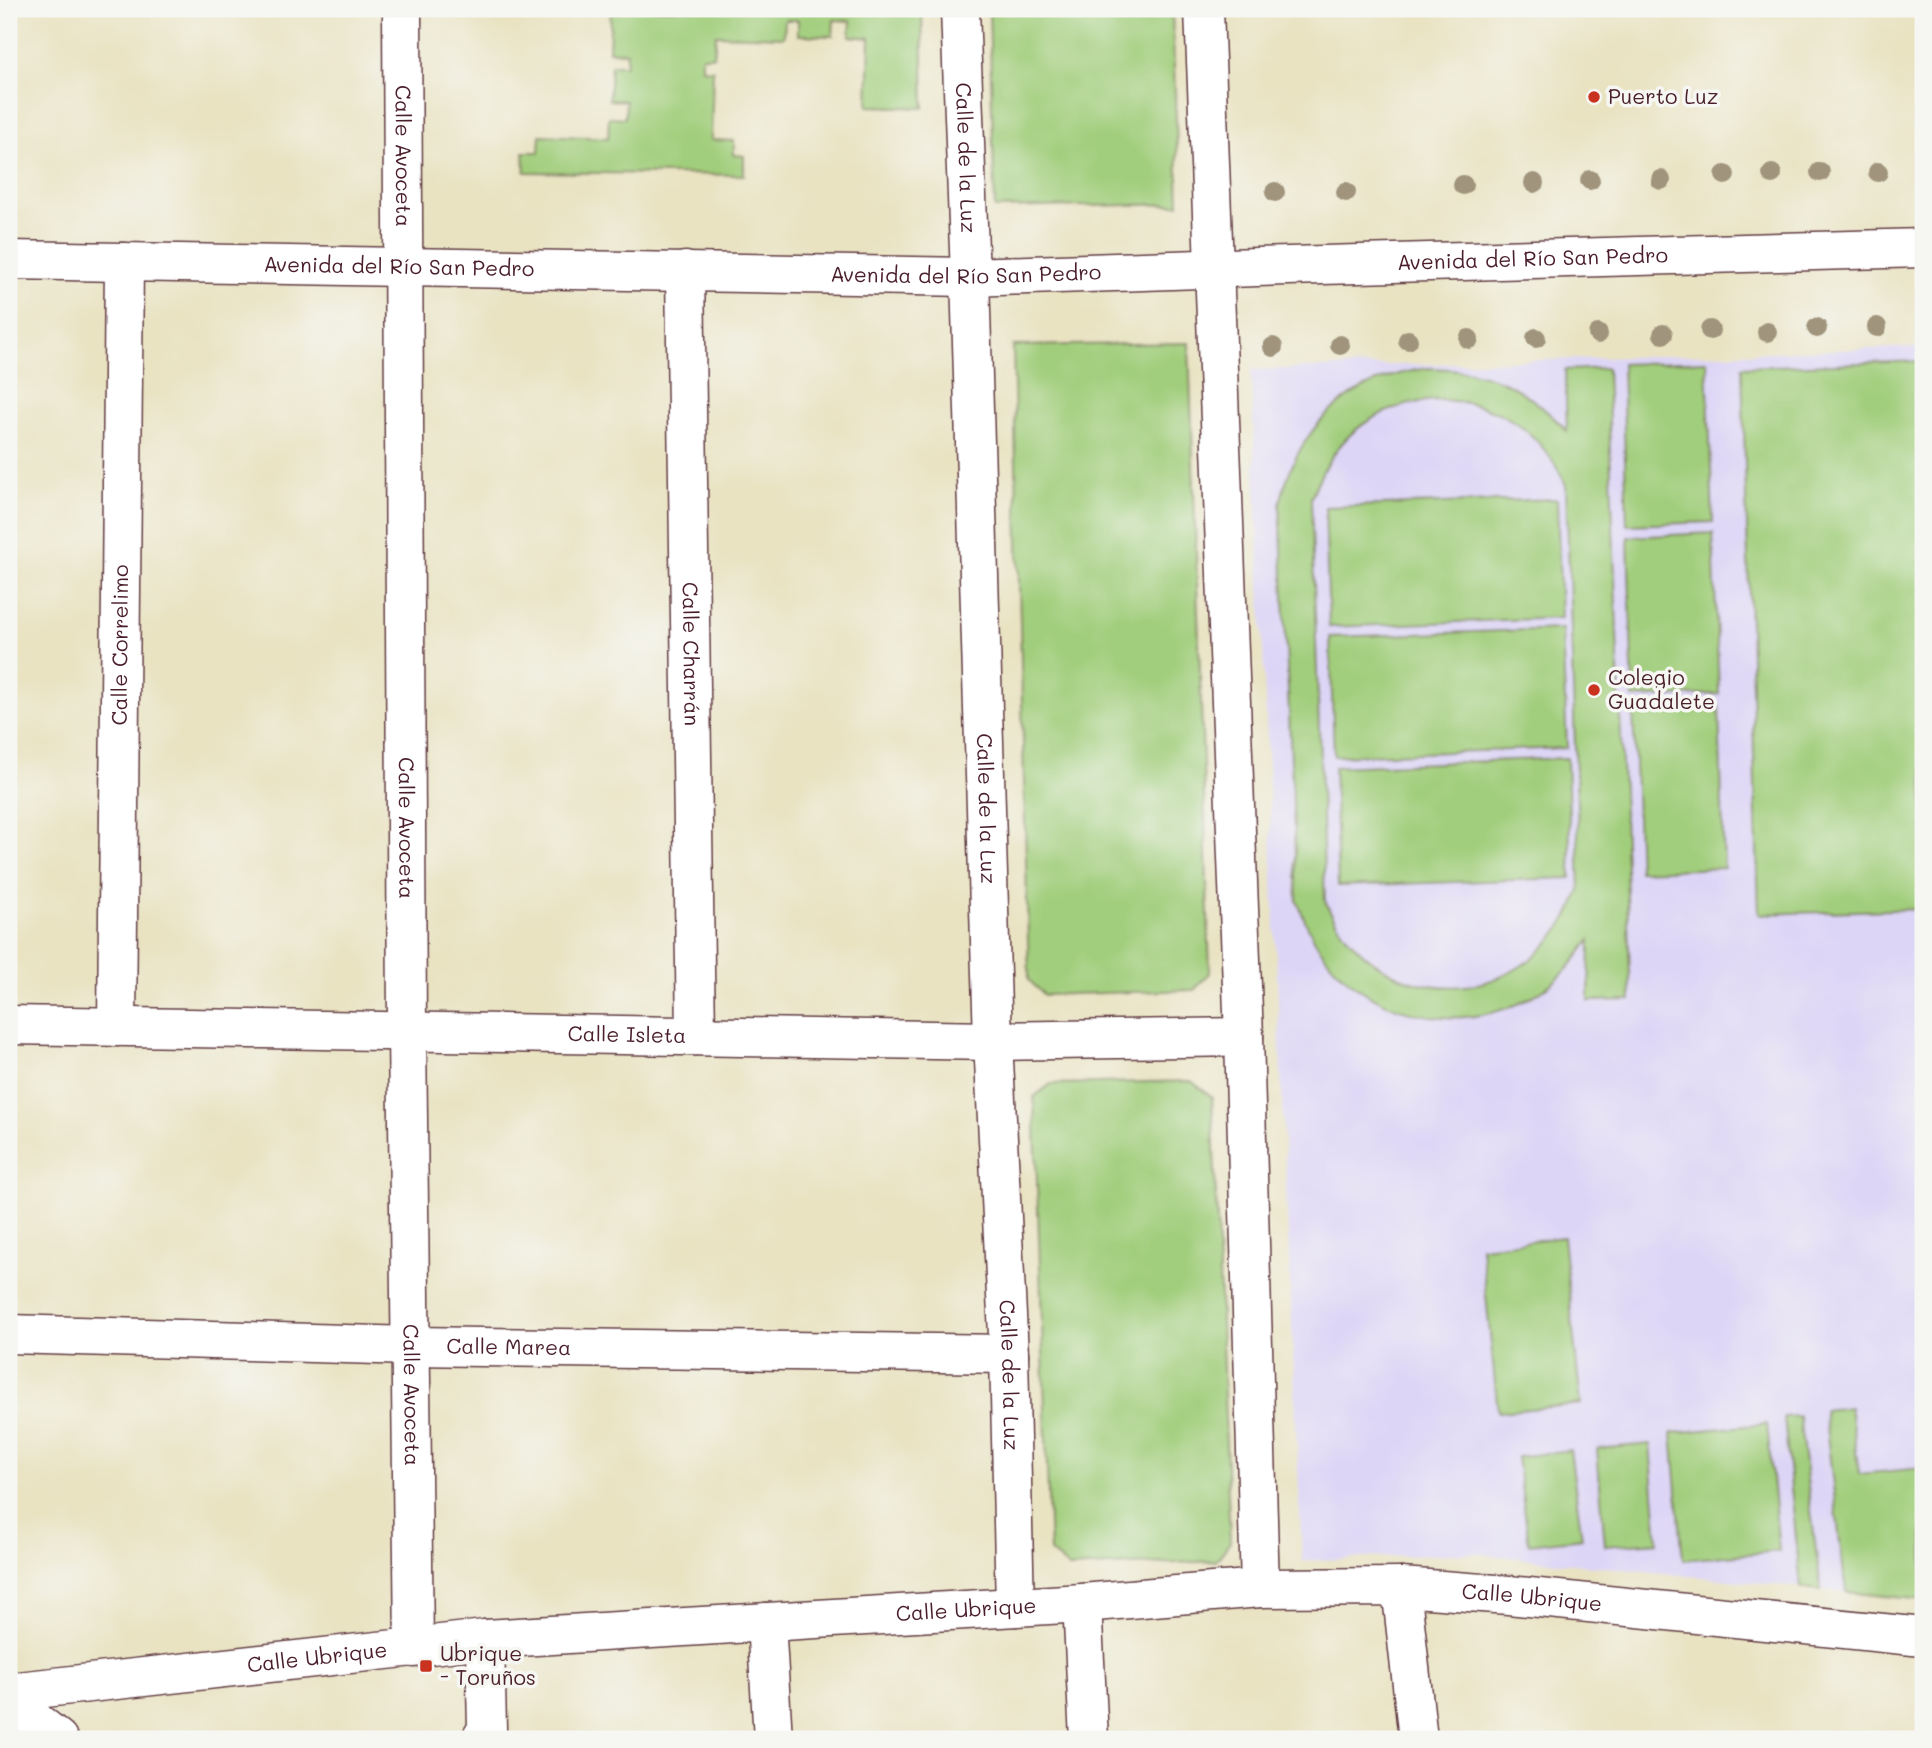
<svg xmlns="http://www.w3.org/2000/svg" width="1932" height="1748" font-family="Mali,sans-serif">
  <rect width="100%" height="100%" fill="#f6f6f2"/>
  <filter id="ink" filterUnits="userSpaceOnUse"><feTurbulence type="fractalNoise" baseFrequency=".0143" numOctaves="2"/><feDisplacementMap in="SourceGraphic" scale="14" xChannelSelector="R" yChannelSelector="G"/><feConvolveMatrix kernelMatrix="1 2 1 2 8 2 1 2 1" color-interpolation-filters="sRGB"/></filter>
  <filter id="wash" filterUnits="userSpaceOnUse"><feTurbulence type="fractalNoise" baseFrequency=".00686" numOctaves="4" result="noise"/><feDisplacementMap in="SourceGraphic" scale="28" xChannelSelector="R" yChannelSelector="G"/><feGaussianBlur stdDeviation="1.57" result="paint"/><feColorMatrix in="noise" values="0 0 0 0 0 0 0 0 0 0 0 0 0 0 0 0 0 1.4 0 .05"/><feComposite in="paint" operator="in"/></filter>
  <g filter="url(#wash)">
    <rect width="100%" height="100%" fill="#e9e3c2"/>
    <!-- built -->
    <polygon fill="#ddd5f6" points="1923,347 1923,1600 1470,1553 1302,1561 1251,370"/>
    <!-- green -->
    <g fill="#a1ce7c" stroke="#767654" stroke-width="2" fill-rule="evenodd">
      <polygon points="611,9 922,9 924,108 868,106 870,38 850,36 851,21 834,20 833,36 798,35 798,20 785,20 784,37 716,35 714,56 702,56 702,69 713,70 711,140 734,141 734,155 744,156 744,175 525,172 524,152 539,152 540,135 608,138 609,117 625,118 626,101 609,100 611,65 626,65 627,52 609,51"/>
      <polygon points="989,9 1172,9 1179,204 995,208"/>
      <polygon points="1189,343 1210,973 1194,990 1044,995 1029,980 1013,346"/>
      <polygon points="1707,361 1713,522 1627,525 1622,364"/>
      <polygon points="1923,361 1923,909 1759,914 1742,367"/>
      <path d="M1429,368C1492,369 1524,386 1567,431L1565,370L1607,368L1631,1000L1589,1001L1590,940C1579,956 1567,972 1551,984C1482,1038 1375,1026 1323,953C1311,937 1304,919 1297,900L1280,504C1297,426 1350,378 1429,368ZM1434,400C1496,400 1540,429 1566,485L1580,890C1535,1013 1380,1021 1325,901L1311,498C1333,438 1370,407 1434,400Z"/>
      <polygon points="1557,499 1561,618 1329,627 1325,507"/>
      <polygon points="1713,533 1719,694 1633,698 1628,537"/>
      <polygon points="1562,629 1567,748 1334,756 1330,637"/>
      <polygon points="1719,707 1724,868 1639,871 1633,710"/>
      <polygon points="1567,758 1571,878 1338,886 1334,767"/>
      <polygon points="1191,1081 1212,1097 1230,1542 1216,1561 1069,1568 1050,1552 1034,1097 1051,1084"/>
      <polygon points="1563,1237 1581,1404 1498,1412 1481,1247"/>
      <polygon points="1850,1407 1859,1474 1923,1468 1923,1600 1846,1592 1824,1410"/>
      <polygon points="1799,1416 1821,1590 1801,1588 1784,1417"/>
      <polygon points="1767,1424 1779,1551 1683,1560 1672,1433"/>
      <polygon points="1650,1444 1658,1542 1605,1546 1597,1449"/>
      <polygon points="1570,1450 1582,1538 1529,1544 1517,1457"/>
    </g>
  </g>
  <g filter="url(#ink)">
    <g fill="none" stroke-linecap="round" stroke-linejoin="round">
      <defs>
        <g id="minor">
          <path id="s1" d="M402,9L407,1031L414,1648"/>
          <path id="s2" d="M960,9L970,277L993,1041L1009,1354L1015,1607"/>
          <polyline points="1204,9 1244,1037 1260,1588"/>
          <path id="s3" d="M9,260L970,277L1257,267L1923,248"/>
          <path id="s4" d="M685,271L696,1036"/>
          <path id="s5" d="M9,1025L993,1041L1244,1037"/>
          <path id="s6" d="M117,1027L124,262"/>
          <path id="s7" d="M9,1334L411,1346L1009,1354"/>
          <polyline points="1401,1587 1418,1739"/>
          <polyline points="1082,1603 1089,1739"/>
          <polyline points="766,1622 773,1739"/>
          <path id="s8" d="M9,1692L485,1639L1082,1603L1260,1588L1401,1587L1509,1595L1923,1637"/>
          <polyline points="9,1700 58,1739"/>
          <polyline points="481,1739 487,1729 485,1639"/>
        </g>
      </defs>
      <!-- minor casing -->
      <use href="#minor" stroke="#623c42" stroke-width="41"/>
      <!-- minor -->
      <use href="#minor" stroke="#fff" stroke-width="38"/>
    </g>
    <!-- trees -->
    <g fill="#a0947c">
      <circle cx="1820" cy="172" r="10"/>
      <circle cx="1878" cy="172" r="10"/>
      <circle cx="1772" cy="174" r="10"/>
      <circle cx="1725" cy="175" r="10"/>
      <circle cx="1590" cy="180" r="10"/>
      <circle cx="1661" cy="180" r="10"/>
      <circle cx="1534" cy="183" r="10"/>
      <circle cx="1463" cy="185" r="10"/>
      <circle cx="1275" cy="192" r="10"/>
      <circle cx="1346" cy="192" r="10"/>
      <circle cx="1877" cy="327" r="10"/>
      <circle cx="1817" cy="328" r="10"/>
      <circle cx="1710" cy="330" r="10"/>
      <circle cx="1767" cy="332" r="10"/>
      <circle cx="1598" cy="334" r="10"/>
      <circle cx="1663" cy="334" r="10"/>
      <circle cx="1536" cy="338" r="10"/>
      <circle cx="1469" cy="339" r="10"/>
      <circle cx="1408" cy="340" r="10"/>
      <circle cx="1340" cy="345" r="10"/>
      <circle cx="1273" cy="347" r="10"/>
    </g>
  </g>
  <!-- markers -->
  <g fill="#c8321e" stroke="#f6f6f2" stroke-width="2.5">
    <circle cx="1594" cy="97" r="7"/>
    <circle cx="1594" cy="690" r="7"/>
    <rect x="419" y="1659" width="14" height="14" rx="3.5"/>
  </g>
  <g text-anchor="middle" stroke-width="7" stroke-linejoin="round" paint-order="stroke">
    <!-- poi labels -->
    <g font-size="21" fill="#4a1f2b" stroke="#f6f6f2" text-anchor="start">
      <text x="1608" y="104">Puerto Luz</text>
      <text x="1608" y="685">Colegio<tspan x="1608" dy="24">Guadalete</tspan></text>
      <text x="440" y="1661">Ubrique<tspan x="440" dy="24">- Toruños</tspan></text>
    </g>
    <!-- street labels -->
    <g font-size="21" fill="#4a1f2b" stroke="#f6f6f2">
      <text dy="7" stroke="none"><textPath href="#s1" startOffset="147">Calle Avoceta</textPath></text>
      <text dy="7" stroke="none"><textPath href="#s2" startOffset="149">Calle de la Luz</textPath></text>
      <text dy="7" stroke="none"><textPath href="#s3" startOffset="1524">Avenida del Río San Pedro</textPath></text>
      <text dy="7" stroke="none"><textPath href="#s3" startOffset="390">Avenida del Río San Pedro</textPath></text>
      <text dy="7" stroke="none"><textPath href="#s3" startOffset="957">Avenida del Río San Pedro</textPath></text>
      <text dy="7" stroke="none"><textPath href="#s6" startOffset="382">Calle Correlimo</textPath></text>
      <text dy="7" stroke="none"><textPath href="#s4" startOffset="383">Calle Charrán</textPath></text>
      <text dy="7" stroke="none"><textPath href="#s2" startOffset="800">Calle de la Luz</textPath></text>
      <text dy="7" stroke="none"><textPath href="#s1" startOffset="819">Calle Avoceta</textPath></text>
      <text dy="7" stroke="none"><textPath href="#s5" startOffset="618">Calle Isleta</textPath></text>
      <text dy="7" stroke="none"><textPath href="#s7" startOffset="500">Calle Marea</textPath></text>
      <text dy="7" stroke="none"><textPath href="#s2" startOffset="1367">Calle de la Luz</textPath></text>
      <text dy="7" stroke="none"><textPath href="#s1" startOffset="1386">Calle Avoceta</textPath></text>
      <text dy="7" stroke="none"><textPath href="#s8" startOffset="1528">Calle Ubrique</textPath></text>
      <text dy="7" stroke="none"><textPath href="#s8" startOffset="961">Calle Ubrique</textPath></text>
      <text dy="7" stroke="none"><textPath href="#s8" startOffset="310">Calle Ubrique</textPath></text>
    </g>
  </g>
  <!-- margin -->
  <rect width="1932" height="1748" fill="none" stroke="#f6f6f2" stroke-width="35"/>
</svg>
